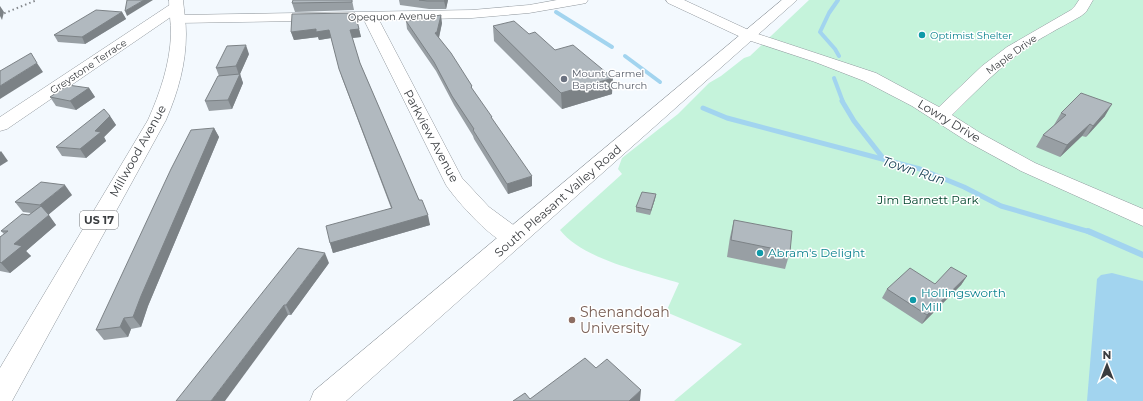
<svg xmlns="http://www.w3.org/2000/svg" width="1143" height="401" font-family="Montserrat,sans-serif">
  <rect width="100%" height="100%" fill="#f3f9fe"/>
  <!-- green -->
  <path fill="#c5f3db" d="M809,0H1143V401H674L742,344L666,312L679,283C644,272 582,259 560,230L622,174L618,169L622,158L678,114L709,83L721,76L744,58L750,56Z"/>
  <!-- water -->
  <polygon fill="#a2d4ef" points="1112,273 1143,281 1143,401 1087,401 1097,279 1101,275"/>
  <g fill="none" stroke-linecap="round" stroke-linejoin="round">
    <!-- stream-far2 -->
    <g stroke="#a2d4ef" stroke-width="4">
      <polyline points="838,0 829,13 820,32 835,49 839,56"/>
      <polyline points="556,12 612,47"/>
      <polyline points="625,56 660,82"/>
      <polyline points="834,78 843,102"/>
    </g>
    <!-- stream-far1 -->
    <g stroke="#a2d4ef" stroke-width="5">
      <polyline points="842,101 854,121 883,158"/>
      <polyline points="703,108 727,118 920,169 964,187 1001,206 1090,232"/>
    </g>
    <!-- stream -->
    <polyline stroke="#a2d4ef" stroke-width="6" points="1088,231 1143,255"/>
    <defs>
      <g id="minor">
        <path d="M557,0H588L586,3L581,4L529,13L472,18L379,20L462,178L489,207L523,232L527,238L523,244C521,245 517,246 514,246C495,245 456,200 446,185L364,20L178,23L173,22L171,19L173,16L178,15L472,10L529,5Z"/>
        <path d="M666,0H684L755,33L876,73L939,107L982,66L1007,47L1071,10L1075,6L1079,0H1093L1086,12L1081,16C1060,28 1037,39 1018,54C994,73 973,94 952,115L982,134L1035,163L1143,209V226L1021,171L968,142L912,106L864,81L815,62L745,39L668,3Z"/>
        <polygon points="176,3 181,4 183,7 181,10 7,129 0,131 0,117 171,4"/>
      </g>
      <g id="major">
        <path d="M169,0H183C184,11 186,22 186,34C186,64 178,92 166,120L12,401H0V368L148,120C160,93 170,64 171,34C171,23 169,11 169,0Z"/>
        <polygon points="782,0 797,0 346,401 310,401 314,391"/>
      </g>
    </defs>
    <!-- minor casing -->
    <use href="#minor" stroke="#91989e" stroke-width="1"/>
    <!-- major casing -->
    <use href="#major" stroke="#91989e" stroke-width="1"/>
    <!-- minor -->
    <use href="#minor" fill="#fff" fill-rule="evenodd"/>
    <!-- major -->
    <use href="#major" fill="#fff" fill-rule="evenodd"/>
    <!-- rail -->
    <polyline stroke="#84888c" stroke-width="2" stroke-dasharray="1.5 3" stroke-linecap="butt" points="0,15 37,0"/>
  </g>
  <!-- wall -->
  <g fill="#989fa4">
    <polygon points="352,0 354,10 295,12 292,3"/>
    <polygon points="399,0 448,0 446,9 429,9 400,5"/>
    <polygon points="122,12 126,19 85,44 58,42 54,35"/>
    <polygon points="355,13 361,37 352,38 360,63 419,200 430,225 333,253 330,243 391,208 342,78 331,38 319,40 318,37 294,40 291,32"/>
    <polygon points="406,21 442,23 439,38 472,86 472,89 493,121 532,186 508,194 474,139 473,136 454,105 436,71 407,29"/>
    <polygon points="493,26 529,34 555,50 612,94 562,109 494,41"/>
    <polygon points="249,54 240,74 243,83 232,109 209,111 205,101 219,76 216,68"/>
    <polygon points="89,88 95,97 76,110 56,106 50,97"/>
    <polygon points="1061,113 1105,116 1086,137 1082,136 1060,157 1036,147 1043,135 1055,125 1054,125"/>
    <polygon points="110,116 116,125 104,137 106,141 86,158 62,156 56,147"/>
    <polygon points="214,128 219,137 148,306 141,327 131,329 128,337 104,340 96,330"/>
    <polygon points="656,194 655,199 650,215 636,212 636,207"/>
    <polygon points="72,195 48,215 56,225 26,251 31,256 10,273 0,271 0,237 4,234 1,231 31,213 23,212 15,202"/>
    <polygon points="734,220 790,252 785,269 727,257 730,237"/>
    <polygon points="329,263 291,315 288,315 176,401"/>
    <polygon points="967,276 961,285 922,324 882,298 887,289 935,284"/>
  </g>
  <!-- shaded-wall -->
  <g fill="#7c8286">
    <polygon points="144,0 153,0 127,16 125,11"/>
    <polygon points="445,0 448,0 446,9 444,1"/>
    <polygon points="0,6 4,12 2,20 0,16"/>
    <polygon points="122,12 126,19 85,44 82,37"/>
    <polygon points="441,15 442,23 438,41 435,33"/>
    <polygon points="316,29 329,30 331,38 319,40 318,37 294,40 291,32"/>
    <polygon points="359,29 361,37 352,38 350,30"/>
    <polygon points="246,45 249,54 240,74 243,83 232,109 228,100 239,75 236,66"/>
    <polygon points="37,63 43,72 0,99 0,86"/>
    <polygon points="613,78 612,94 562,109 561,93"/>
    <polygon points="89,88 95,97 76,110 70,101"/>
    <polygon points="1112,104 1105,116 1086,137 1093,126"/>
    <polygon points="110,116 116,125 104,137 106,141 86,158 80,149 95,131"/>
    <polygon points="1090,124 1082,136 1060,157 1067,145"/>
    <polygon points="214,128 219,137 148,306 141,327 133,317 141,296"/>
    <polygon points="1,151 8,161 0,166 0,152"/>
    <polygon points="532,176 532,186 508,194 507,184"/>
    <polygon points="65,185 72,195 48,215 40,205"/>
    <polygon points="656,194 655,199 650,215 651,210"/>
    <polygon points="49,215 56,225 26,251 31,256 10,273 1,263 14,244"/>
    <polygon points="428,215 430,225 333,253 330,243"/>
    <polygon points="325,253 329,263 291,315 286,305"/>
    <polygon points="967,276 961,285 922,324 927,315"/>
    <polygon points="284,305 288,315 225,401 211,401"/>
    <polygon points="124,318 131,329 128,337 120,327"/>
    <polygon points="641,390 640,401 629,401"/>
  </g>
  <!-- building -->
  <g fill="#b1b9bf" stroke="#7c8286">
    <polygon points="127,0 144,0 125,11"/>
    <polygon points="293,0 352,0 352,2 292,3"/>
    <polygon points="419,0 445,0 444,1 427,1"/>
    <polygon points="96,10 122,12 82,37 54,35"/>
    <polygon points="355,13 359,29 350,30 360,63 419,200 422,200 428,215 330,243 326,226 392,208 339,69 329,30 316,32 316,29 291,32 292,14"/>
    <polygon points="441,15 437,32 435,33 451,53 472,86 471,87 492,117 491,117 532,176 507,184 473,130 474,129 452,96 434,62 406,21"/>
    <polygon points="514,21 529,34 535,32 555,50 573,45 613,78 561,93 493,26"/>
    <polygon points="246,45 236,66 216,68 227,46"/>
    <polygon points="31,53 37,63 0,86 0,71"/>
    <polygon points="240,74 228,100 205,101 218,76"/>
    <polygon points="68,85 89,88 70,101 50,97"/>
    <polygon points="1081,93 1112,104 1093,126 1090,124 1067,145 1043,135 1066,115 1061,113"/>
    <polygon points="104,109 110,116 95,131 101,132 80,149 56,147"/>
    <polygon points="214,128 141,296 133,317 124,318 120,327 96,330 171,169 191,130"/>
    <polygon points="41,182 65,185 40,205 15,202"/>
    <polygon points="642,192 656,194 651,210 636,207"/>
    <polygon points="41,206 49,215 14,244 22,246 1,263 0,262 0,237 8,231 1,231 22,214 29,215"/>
    <polygon points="734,220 792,231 790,252 731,240"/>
    <polygon points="298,248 325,253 286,305 284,305 211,401 176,401"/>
    <polygon points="951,267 967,276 927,315 887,289 910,268 935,284"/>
    <polygon points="585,358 596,368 607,359 641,390 629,401 513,401 525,393 530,399"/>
  </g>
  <!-- markers -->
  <g fill="#0f9aa8" stroke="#fff" stroke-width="1.5">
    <circle cx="922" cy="35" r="4"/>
    <circle cx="760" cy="253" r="4"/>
    <circle cx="913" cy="300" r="4"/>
  </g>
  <circle fill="#6b7280" stroke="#fff" stroke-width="1.5" cx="564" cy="79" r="4"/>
  <circle fill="#8d6e63" stroke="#fff" stroke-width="1.5" cx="572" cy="320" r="4"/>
  <g text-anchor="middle" stroke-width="3" stroke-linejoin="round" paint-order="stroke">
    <!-- far-street labels -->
    <g font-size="10" fill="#3a3d40" stroke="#fff">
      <text transform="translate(392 16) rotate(-1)" y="4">Opequon Avenue</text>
      <text transform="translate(1011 54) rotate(-36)" y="4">Maple Drive</text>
      <text transform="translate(88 66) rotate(-34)" y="4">Greystone Terrace</text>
    </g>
    <!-- far-culture labels -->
    <g font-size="10" fill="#0d838f" stroke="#fff" text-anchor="start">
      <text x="930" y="39">Optimist Shelter</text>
    </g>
    <!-- far-worship labels -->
    <g font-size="10" fill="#5b616d" stroke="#fff" text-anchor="start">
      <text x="572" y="77">Mount Carmel<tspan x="572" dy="12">Baptist Church</tspan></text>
    </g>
    <!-- shield labels -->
    <rect fill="#fff" stroke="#757779" stroke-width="1" x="80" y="211" width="38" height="18" rx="3"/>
    <g font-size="11" font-weight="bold" fill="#3a3d40">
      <text x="99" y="224">US 17</text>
    </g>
    <!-- street labels -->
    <g font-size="12" fill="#3a3d40" stroke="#fff">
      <text transform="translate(949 121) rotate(31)" y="4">Lowry Drive</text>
      <text transform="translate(431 136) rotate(62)" y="4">Parkview Avenue</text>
      <text transform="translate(138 151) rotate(-61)" y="4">Millwood Avenue</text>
      <text transform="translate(558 201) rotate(-41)" y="4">South Pleasant Valley Road</text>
    </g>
    <!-- park labels -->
    <g font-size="12" fill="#00452c" stroke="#fff">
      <text x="928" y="204">Jim Barnett Park</text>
    </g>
    <!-- culture labels -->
    <g font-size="12" fill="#0d838f" stroke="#fff" text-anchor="start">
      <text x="768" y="257">Abram's Delight</text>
      <text x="921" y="297">Hollingsworth<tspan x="921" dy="14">Mill</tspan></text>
    </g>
    <!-- water labels -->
    <g font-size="13" font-style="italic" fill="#184054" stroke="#fff">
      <text transform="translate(914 170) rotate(18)" y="5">Town Run</text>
    </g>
    <!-- near-education labels -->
    <g font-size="14" fill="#785e54" stroke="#fff" text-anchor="start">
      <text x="580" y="317">Shenandoah<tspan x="580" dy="16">University</tspan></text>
    </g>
  </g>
  <!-- north arrow -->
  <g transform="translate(1107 365)" stroke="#ffffff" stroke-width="3" paint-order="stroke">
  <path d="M0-3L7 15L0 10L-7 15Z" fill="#3a3d40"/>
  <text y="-6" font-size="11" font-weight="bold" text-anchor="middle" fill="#3a3d40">N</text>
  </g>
</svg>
